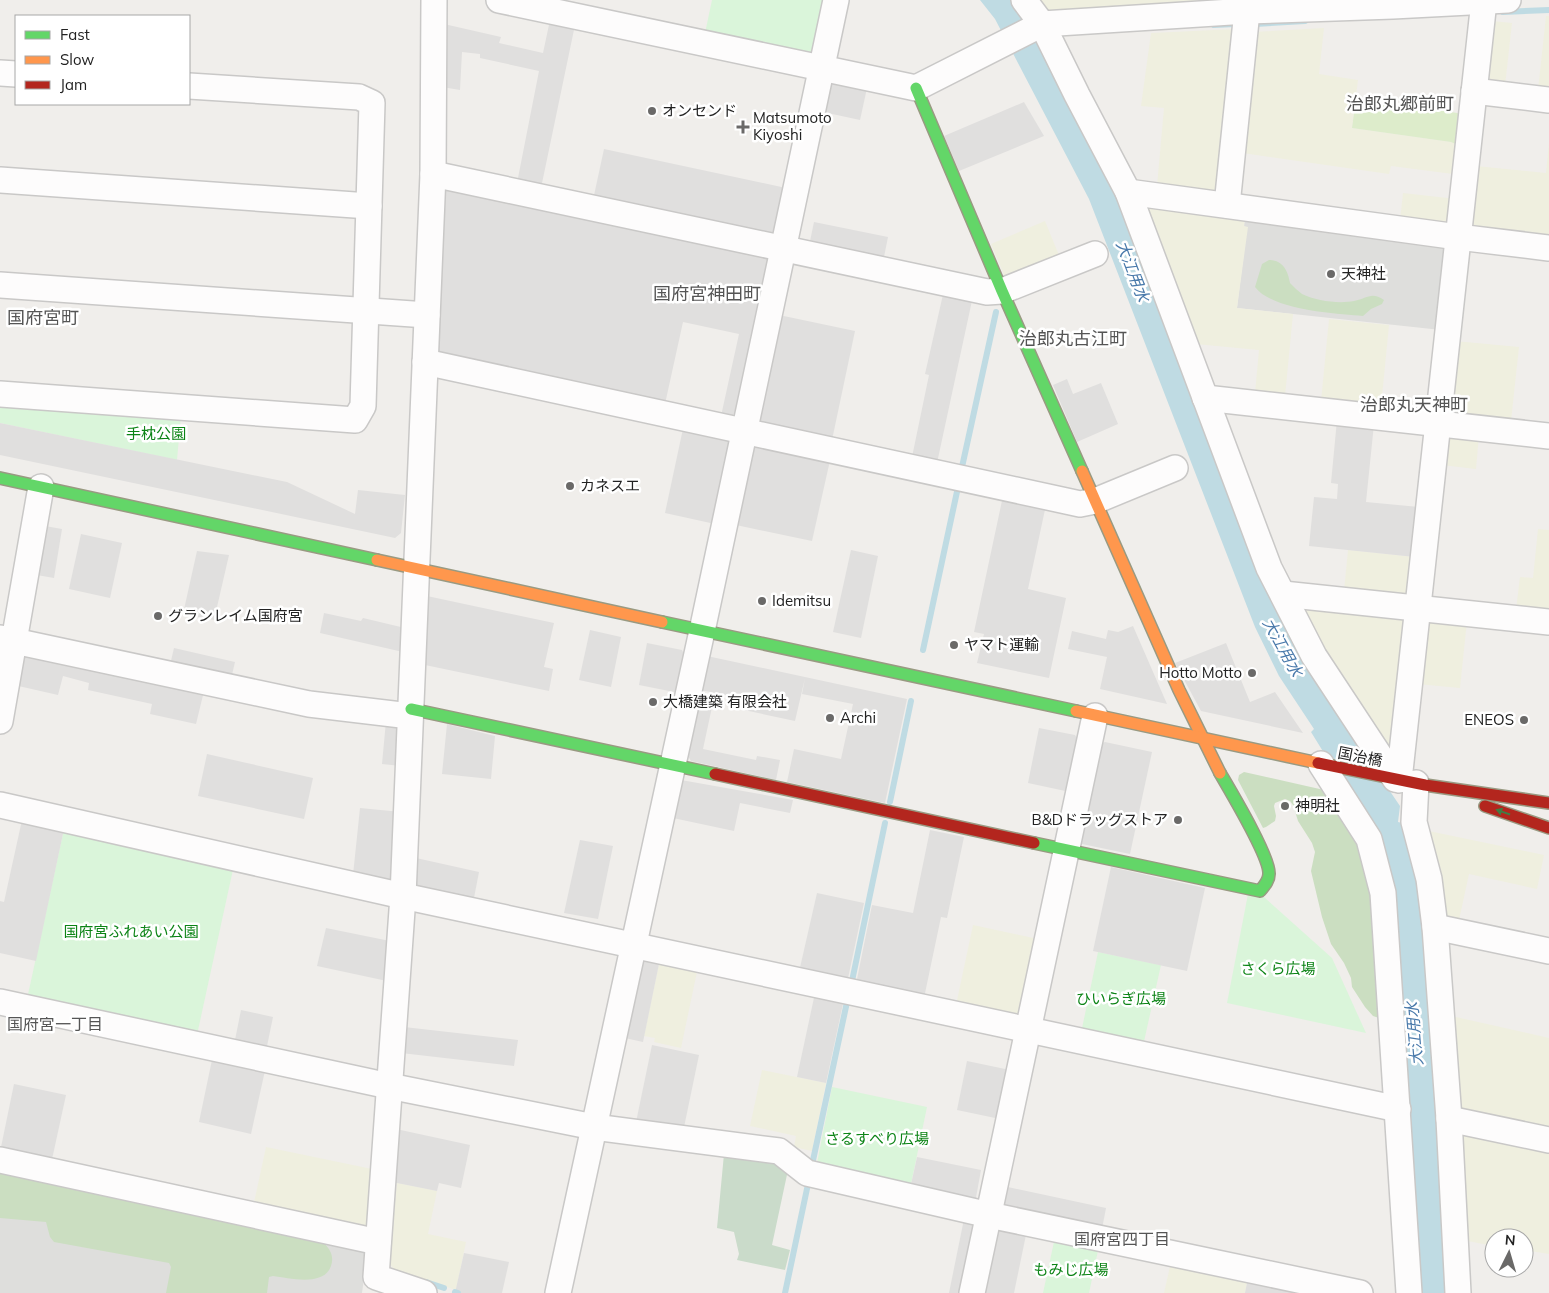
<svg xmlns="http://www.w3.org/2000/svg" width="1549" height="1293" font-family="Mulish,'Noto Sans JP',sans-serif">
  <rect width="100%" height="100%" fill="#f0eeeb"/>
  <!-- religious -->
  <g fill="#dededc">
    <polygon points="1245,216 1448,244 1441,330 1237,308 1247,227 1244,227"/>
    <polygon points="0,1170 361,1248 367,1257 362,1293 0,1293"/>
  </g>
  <!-- farmland -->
  <g fill="#efefdf">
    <polygon points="1035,0 1197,0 1197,6 1051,14 1041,8"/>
    <polygon points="1546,16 1549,16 1549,91 1538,90"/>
    <polygon points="1491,21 1512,23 1505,86 1495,85 1486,73"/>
    <polygon points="1324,28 1319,74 1358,80 1352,128 1451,142 1460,146 1453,174 1391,166 1389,174 1242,153 1253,32"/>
    <polygon points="1236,29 1221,186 1212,193 1157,186 1164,108 1141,106 1151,33"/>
    <polygon points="1549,143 1549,238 1476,231 1470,222 1476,166 1546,173"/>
    <polygon points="1403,193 1456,199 1454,217 1442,226 1400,220"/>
    <polygon points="1149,203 1245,216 1244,226 1248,227 1237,308 1293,314 1285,396 1255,393 1259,350 1196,344 1143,210"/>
    <polygon points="1045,221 1061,260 1015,279 1004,275 991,244"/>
    <polygon points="1329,319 1389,325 1381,407 1321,401"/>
    <polygon points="1455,341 1519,347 1511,421 1456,416 1449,403"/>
    <polygon points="1455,432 1479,435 1476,469 1442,465 1445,441"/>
    <polygon points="1538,529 1549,530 1549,613 1516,610 1520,577 1533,578"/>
    <polygon points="1348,550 1415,557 1411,589 1402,597 1344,591"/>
    <polygon points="1304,605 1399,614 1407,623 1394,751 1386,750 1299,612"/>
    <polygon points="1435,618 1467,621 1460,688 1418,684 1423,627"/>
    <polygon points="1424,830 1544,855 1537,889 1469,874 1458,925 1448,923"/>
    <polygon points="973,925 1038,939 1022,1013 1015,1018 956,1005"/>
    <polygon points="660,959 698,967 681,1048 654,1042 655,1038 644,1036"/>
    <polygon points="1447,1015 1549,1038 1549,1132 1459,1112"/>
    <polygon points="762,1070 826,1083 812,1151 794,1147 796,1136 750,1126"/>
    <polygon points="1464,1130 1549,1149 1549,1254 1524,1250 1524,1238 1494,1238 1494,1246 1462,1240 1455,1137"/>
    <polygon points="266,1147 372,1169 369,1223 360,1229 253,1207"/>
    <polygon points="397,1183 437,1191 428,1234 466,1242 456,1290 395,1270 389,1263"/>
    <polygon points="1171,1262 1248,1278 1245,1293 1164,1293"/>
  </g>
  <!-- grass -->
  <polygon fill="#ddeccb" points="1356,98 1464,114 1460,146 1451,142 1352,128"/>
  <!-- forest -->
  <g fill="#cbdec1">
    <path d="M1269,260C1283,260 1288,271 1290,283C1294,287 1298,291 1302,294C1316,301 1339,304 1354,301C1367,299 1371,291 1384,300L1382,304L1371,309L1363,316C1336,314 1272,310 1255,287L1262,264Z"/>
    <polygon points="1244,772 1324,790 1361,837 1375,884 1382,1019 1373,1016 1365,1007 1352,987 1351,978 1344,963 1331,944 1322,917 1311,871 1315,852 1312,843 1298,821 1293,805 1290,801 1285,799 1275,803 1274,806 1276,816 1275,821 1266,827 1263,828 1238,780 1239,775"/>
    <path d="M0,1172L325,1244C331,1251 334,1257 331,1266C324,1287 289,1278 273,1276L269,1277L267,1293H166L171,1267L169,1263L54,1242L50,1237L46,1222L0,1218Z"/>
  </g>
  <!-- cemetery -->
  <polygon fill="#cadbca" points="724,1154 778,1162 788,1170 772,1245 790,1250 785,1270 737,1260 739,1254 734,1232 717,1228"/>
  <!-- park -->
  <g fill="#daf5da">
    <polygon points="712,0 823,0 811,53 705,33"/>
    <polygon points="0,403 181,416 177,460 0,423"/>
    <polygon points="64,829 234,865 197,1035 27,999"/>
    <polygon points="1248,894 1264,897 1332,958 1366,1033 1227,1003"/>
    <polygon points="1098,952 1161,965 1143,1046 1081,1033"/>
    <polygon points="832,1087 927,1107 910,1189 816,1168"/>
    <polygon points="1055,1237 1099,1246 1089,1293 1043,1293"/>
  </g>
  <!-- parking -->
  <g fill="#e0dfde">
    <polygon points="550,20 575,25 541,188 517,183 539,71 480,58 480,54 462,52 460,90 442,87 444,24 501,37 499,43 543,53"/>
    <polygon points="829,80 867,88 860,120 823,112"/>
    <polygon points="1024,102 1044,136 959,171 944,136"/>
    <polygon points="604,149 786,188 776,232 768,238 593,200"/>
    <polygon points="450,186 773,254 739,410 729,418 721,416 739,334 683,322 665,404 443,357 437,351 443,190"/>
    <polygon points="814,222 888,237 883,262 809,246"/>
    <polygon points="944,290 973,296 937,463 912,457 929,375 925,374"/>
    <polygon points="779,315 855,331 832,440 764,426 757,417"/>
    <polygon points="1067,379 1073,394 1101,383 1118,424 1077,442 1053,385"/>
    <polygon points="1337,420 1374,424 1366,502 1419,507 1415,557 1309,546 1314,497 1337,499 1338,484 1331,483"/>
    <polygon points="0,423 287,482 355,514 358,490 405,495 401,533 395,538 0,455"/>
    <polygon points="684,424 726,433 733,443 715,524 665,513"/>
    <polygon points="760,441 831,456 812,541 736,525 753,446"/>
    <polygon points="1003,496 1046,505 1028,589 1066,598 1049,678 977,663 984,634 974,632"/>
    <polygon points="45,526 62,529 54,578 31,574"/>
    <polygon points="81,534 122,543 110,598 69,589"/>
    <polygon points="851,550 878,556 861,638 833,632"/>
    <polygon points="197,551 229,555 214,620 183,614"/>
    <polygon points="427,596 554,623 544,667 553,669 549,691 425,665"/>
    <polygon points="324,613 361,621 363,618 405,628 403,652 320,633"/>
    <polygon points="1133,626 1167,704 1100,689 1107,657 1068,649 1072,631 1106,639 1108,630 1118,632"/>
    <polygon points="590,630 621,637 611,687 579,680"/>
    <polygon points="647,643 682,650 686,658 679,693 639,685"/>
    <polygon points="1226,643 1250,702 1275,692 1303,733 1201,711 1175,663"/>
    <polygon points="174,648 235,662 231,679 170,665"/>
    <polygon points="26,649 204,691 196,724 150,714 152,704 88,690 89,683 63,676 58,695 14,685"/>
    <polygon points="707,656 907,699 885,803 787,782 794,749 841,759 853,704 802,694 805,678 795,721 730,707 732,696 700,690"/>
    <polygon points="696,703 712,707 703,749 756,760 757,756 780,760 776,780 691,761 686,753"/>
    <polygon points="386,721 402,723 401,766 382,764"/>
    <polygon points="447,724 495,736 491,779 442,774"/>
    <polygon points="1039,728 1075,735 1080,744 1070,792 1028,783"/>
    <polygon points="1105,742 1152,752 1130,854 1082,844 1078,836 1097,746"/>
    <polygon points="207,754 313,778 304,819 198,796"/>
    <polygon points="681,780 793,800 790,813 740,803 734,831 673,818"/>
    <polygon points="360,808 401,812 394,879 389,883 353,875"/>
    <polygon points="22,820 64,829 36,961 0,953 0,901 4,902"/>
    <polygon points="930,830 964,837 947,918 941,917 924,998 856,984 872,905 913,913"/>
    <polygon points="580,840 613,846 598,919 564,913"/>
    <polygon points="416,858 479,872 473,903 415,891"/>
    <polygon points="1111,867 1205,888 1187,971 1093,951"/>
    <polygon points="817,893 864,903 847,983 799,972"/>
    <polygon points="326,928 390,941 387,981 317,966"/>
    <polygon points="649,957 660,959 643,1042 625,1038 641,963"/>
    <polygon points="815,993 844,999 826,1083 797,1077"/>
    <polygon points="241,1010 273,1017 266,1051 234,1045"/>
    <polygon points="404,1027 518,1040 514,1066 401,1053"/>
    <polygon points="652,1045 699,1055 683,1132 635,1127"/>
    <polygon points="213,1055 266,1066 251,1134 199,1122"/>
    <polygon points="967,1061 1010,1070 1000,1119 957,1110"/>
    <polygon points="14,1084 66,1095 51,1164 0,1152"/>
    <polygon points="396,1129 470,1145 461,1188 439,1183 437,1191 392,1182"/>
    <polygon points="917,1157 981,1170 975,1203 910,1189"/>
    <polygon points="1003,1186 1106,1208 1102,1229 1007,1209 1000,1202"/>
    <polygon points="964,1219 971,1220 977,1231 964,1293 949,1293"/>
    <polygon points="1002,1225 1027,1230 1014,1293 979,1293 992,1232"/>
    <polygon points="464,1253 509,1262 502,1293 455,1293"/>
    <polygon points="1248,1278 1317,1293 1245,1293"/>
  </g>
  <!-- water -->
  <polygon fill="#bfdbe3" points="980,0 1015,0 1115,185 1260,561 1302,662 1400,806 1398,822 1402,823 1416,868 1421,898 1448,1293 1421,1293 1383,848 1369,815 1364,808 1358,808 1311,732 1314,729 1279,676 1255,627 1089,199 995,19"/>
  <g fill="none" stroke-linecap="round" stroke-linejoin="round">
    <!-- stream -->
    <g stroke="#bfdbe3" stroke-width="6">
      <polyline points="1503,12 1549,10"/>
      <polyline points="1255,24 1305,21"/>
      <polyline points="1214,25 1235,24"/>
      <polyline points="962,467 996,312"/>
      <polyline points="923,650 958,487"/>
      <polyline points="890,802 911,701"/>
      <polyline points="852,981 885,823"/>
      <polyline points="812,1165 847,1002"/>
      <polyline points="426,1282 444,1288"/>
      <polyline points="455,1292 458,1293"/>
      <polyline points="785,1293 808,1184"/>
    </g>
    <defs>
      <g id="street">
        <polyline points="499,0 916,88 1042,24 1247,11 1393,6 1508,0"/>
        <polyline points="1024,0 1042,24 1077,95 1128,192 1269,568 1314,656 1395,779"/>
        <polyline points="0,73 16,74"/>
        <polyline points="1474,91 1549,100"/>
        <polyline points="433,174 987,292 1002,291 1095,254"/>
        <polyline points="0,180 369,206"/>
        <polyline points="1128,192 1458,237 1549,248"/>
        <polyline points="1227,205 1247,11 1246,0"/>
        <polyline points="0,285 427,315"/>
        <polyline points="425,362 1080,504 1095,501 1175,468"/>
        <polyline points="0,394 355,420 363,406 372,103 359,97 189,86"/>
        <polyline points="1205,398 1549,436"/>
        <polyline points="1283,594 1549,622"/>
        <polyline points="0,638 309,704 410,716"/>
        <polyline points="0,721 41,487"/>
        <polyline points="1321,764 1369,839 1383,893 1409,1293"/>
        <polyline points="1399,780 1484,1"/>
        <polyline points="1416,783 1414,822 1429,879 1435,927 1449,1119 1458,1293"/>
        <polyline points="0,805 403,896 1398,1109"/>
        <polyline points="1435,927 1549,951"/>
        <polyline points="0,1002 389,1086 594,1127 779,1151 807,1173 989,1215 1360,1293"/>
        <polyline points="1449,1119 1549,1140"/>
        <polyline points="0,1160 378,1242"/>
        <polyline points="424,1293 376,1277 403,896 433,174 434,0"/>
        <polyline points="558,1293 702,631 836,0"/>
        <polyline points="972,1293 1095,716"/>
      </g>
      <g id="fast">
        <polyline points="916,88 1002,291 1082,471"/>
        <polyline points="0,478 377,560"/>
        <polyline points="662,622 1076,711"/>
        <polyline points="411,709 715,774"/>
        <path d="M1034,843L1260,891C1264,886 1269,881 1269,874C1270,857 1231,792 1220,773"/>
      </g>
      <g id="slow">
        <polyline points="1082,471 1179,690 1220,773"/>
        <polyline points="377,560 662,622"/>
        <polyline points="1076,711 1318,763"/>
      </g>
      <g id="jam">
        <polyline points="1318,763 1425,785 1549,803"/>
        <polyline points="715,774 1034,843"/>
        <polyline points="1485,806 1549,828"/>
      </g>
    </defs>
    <!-- street casing -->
    <use href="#street" stroke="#c9c8c7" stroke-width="28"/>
    <!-- fast casing -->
    <use href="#fast" stroke="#999a82" stroke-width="14"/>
    <!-- slow casing -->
    <use href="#slow" stroke="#999a82" stroke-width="14"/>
    <!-- jam casing -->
    <use href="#jam" stroke="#999a82" stroke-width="14"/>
    <!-- street -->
    <use href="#street" stroke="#fdfcfc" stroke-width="25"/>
    <!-- fast -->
    <use href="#fast" stroke="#63d668" stroke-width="11"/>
    <!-- slow -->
    <use href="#slow" stroke="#ff974d" stroke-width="11"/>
    <!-- jam -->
    <use href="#jam" stroke="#b3261e" stroke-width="11"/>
  </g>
  <!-- one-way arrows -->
  <defs><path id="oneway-solid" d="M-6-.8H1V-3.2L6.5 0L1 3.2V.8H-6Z" transform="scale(1.25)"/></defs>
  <use fill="#427c45" href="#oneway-solid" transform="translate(1503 812) rotate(-161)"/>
  <!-- markers -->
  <g fill="#6a6968" stroke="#fff" stroke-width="2">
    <circle cx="652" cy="111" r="5"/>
    <path d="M740.5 119.5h5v5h5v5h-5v5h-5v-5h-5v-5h5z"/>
    <circle cx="1331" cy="274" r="5"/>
    <circle cx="570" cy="486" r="5"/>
    <circle cx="762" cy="601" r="5"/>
    <circle cx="158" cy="616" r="5"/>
    <circle cx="954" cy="645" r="5"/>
    <circle cx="1252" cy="673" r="5"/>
    <circle cx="653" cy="702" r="5"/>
    <circle cx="830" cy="718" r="5"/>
    <circle cx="1524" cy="720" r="5"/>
    <circle cx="1285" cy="806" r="5"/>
    <circle cx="1178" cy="820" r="5"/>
  </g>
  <g text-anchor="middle" stroke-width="5" stroke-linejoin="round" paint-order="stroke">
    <!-- poi labels -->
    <g font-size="15" fill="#222" stroke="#fff" text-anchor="start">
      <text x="662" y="116">オンセンド</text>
      <text x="753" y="123">Matsumoto<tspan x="753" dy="17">Kiyoshi</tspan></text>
      <text x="1341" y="279">天神社</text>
      <text x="580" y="491">カネスエ</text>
      <text x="772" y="606">Idemitsu</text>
      <text x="168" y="621">グランレイム国府宮</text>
      <text x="964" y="650">ヤマト運輸</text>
      <text x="1242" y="678" text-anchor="end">Hotto Motto</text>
      <text x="663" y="707">大橋建築 有限会社</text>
      <text x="840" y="723">Archi</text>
      <text x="1514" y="725" text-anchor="end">ENEOS</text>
      <text x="1295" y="811">神明社</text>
      <text x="1168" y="825" text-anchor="end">B&amp;Dドラッグストア</text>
    </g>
    <!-- park labels -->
    <g font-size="15" fill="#0c8416" stroke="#fff">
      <text x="156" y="439">手枕公園</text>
      <text x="131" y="937">国府宮ふれあい公園</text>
      <text x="1278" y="974">さくら広場</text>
      <text x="1121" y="1004">ひいらぎ広場</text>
      <text x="877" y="1144">さるすべり広場</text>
      <text x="1071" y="1275">もみじ広場</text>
    </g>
    <!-- street labels -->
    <g font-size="15" fill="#222" stroke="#fff">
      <text transform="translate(1360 757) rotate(11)" y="5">国治橋</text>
    </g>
    <!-- water labels -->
    <g font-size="16" font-style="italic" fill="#4a7aab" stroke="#fff">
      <text transform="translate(1133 271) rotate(69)" y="6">大江用水</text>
      <text transform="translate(1283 647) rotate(61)" y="6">大江用水</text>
      <text transform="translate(1414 1034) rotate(-95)" y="6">大江用水</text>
    </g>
    <!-- neighbourhood labels -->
    <g font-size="16" fill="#555" stroke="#fff">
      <text x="55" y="1030">国府宮一丁目</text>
      <text x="1122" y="1245">国府宮四丁目</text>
    </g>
    <!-- quarter labels -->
    <g font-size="18" fill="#555" stroke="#fff">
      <text x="1400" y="110">治郎丸郷前町</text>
      <text x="707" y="300">国府宮神田町</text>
      <text x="43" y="324">国府宮町</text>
      <text x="1073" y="345">治郎丸古江町</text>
      <text x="1414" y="411">治郎丸天神町</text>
    </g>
  </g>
  <!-- legend -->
  <rect x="15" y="15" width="175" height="90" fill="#ffffff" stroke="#a7a7a7"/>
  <rect x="25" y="31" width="25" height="8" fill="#63d668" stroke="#a7a7a7"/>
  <text x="60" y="40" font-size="15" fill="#222222">Fast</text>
  <rect x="25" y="56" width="25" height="8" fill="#ff974d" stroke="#a7a7a7"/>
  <text x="60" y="65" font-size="15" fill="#222222">Slow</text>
  <rect x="25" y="81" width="25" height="8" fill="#b3261e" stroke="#a7a7a7"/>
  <text x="60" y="90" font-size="15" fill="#222222">Jam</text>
  <!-- north arrow -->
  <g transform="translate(1509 1253) rotate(5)"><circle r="24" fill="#ffffff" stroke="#a7a7a7"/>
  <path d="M0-4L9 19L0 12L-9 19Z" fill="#6a6968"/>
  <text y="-8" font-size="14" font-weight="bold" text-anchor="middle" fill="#222222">N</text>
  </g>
</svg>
